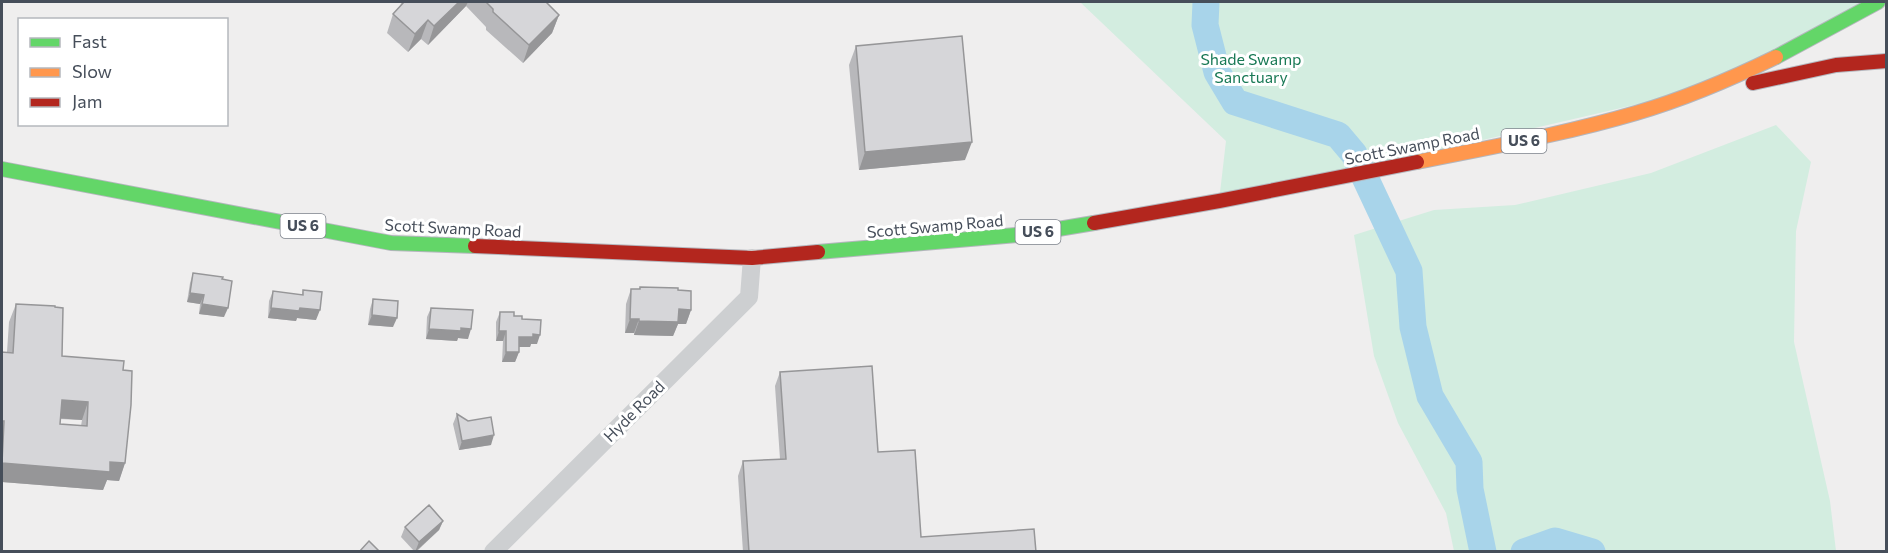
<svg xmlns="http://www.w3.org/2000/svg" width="1888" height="553" font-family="Commissioner,sans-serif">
  <rect width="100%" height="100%" fill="#efeeee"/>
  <!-- green -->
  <g fill="#d3ede0">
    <polygon points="1080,2 1878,2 1703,89 1219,201 1226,141"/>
    <polygon points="1776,125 1811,162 1796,231 1794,342 1830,501 1836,551 1454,551 1446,513 1398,423 1374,356 1354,235 1434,210 1515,205 1651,173"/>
  </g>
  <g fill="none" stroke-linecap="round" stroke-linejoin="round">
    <!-- river -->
    <g stroke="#a8d4ea" stroke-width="27">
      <polyline points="1206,2 1205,25 1217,72 1235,102 1338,135 1354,154 1409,271 1413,327 1430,396 1469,462 1470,489 1483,552"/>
      <polyline points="1524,552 1555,541 1592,552"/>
    </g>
    <defs>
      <g id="fast">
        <polyline points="1776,57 1878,2"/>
        <polyline points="2,169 391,243 475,246"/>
        <polyline points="818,252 1028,234 1094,223"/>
      </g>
      <path id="slow" d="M1417,162C1491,147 1565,134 1636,113C1684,99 1731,79 1776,57"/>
      <g id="jam">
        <polyline points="1753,83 1836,65 1886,61"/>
        <polyline points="1094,223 1219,201 1417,162"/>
        <polyline points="475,246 752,258 818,252"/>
      </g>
    </defs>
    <!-- fast casing -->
    <use href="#fast" stroke="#b4b6bd" stroke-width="16"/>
    <!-- slow casing -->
    <use href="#slow" stroke="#b4b6bd" stroke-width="16"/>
    <!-- jam casing -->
    <use href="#jam" stroke="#b4b6bd" stroke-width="16"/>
    <!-- street -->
    <polyline stroke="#cdcfd1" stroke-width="18" points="493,552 749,297 752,258"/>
    <!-- fast -->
    <use href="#fast" stroke="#63d668" stroke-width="14"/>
    <!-- slow -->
    <use href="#slow" stroke="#ff974d" stroke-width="14"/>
    <!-- jam -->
    <use href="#jam" stroke="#b3261e" stroke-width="14"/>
  </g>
  <!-- wall -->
  <g fill="#b8b8bb" fill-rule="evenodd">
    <polygon points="402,2 546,2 559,15 552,33 523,63 486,30 486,27 466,6 428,45 421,39 408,52 387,33 393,14 400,6"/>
    <polygon points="856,46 965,160 859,170 849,65"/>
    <polygon points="193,273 222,279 224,317 199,314 200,304 187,302 190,283"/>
    <polygon points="640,287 678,290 691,310 686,324 678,324 673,336 634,335 634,333 625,333 626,304 631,289 639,289"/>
    <polygon points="303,290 316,320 297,318 296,321 268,318 269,301 273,291 302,295"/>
    <polygon points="373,299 393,327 368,325 370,309"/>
    <path d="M16,304L62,356L123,370L125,463L119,481L107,480L103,490L2,482V352H7L9,322ZM60,419L82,420L81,426L60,424Z"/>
    <polygon points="431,308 468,339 458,338 457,341 426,339 427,317"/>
    <polygon points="500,312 522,319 537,344 531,344 530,347 519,347 519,352 515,362 502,362 503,341 496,341 496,322"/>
    <polygon points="780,372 878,452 921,537 1036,552 743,552 738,476 743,461 780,459 775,386"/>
    <polygon points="457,414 491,445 459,450 453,424"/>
    <polygon points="443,521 439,530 416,552 415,552 401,537 405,527"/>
  </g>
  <!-- shaded-wall -->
  <g fill="#969698">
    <polygon points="459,2 468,2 466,6 428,45 434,26"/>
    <polygon points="559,15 552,33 523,63 529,45"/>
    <polygon points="428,20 421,39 408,52 415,34"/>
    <polygon points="972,142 965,160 859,170 865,152"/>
    <polygon points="190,293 204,295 200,304 187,302"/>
    <polygon points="202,304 228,308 224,317 199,314"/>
    <polygon points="271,308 300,308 320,310 316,320 297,318 296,321 268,318"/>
    <polygon points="679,309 691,310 686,324 678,324 673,336 634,335 639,321"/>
    <polygon points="372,315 397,318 393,327 368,325"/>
    <polygon points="630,319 639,319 634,333 625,333"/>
    <polygon points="461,328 471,329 468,339 458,338 457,341 426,339 429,329"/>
    <polygon points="499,331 506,331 503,341 496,341"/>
    <polygon points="533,334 540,335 537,344 531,344 530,347 516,347 519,337"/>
    <polygon points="506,352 519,352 515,362 502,362"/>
    <polygon points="62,400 88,402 82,420 55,418"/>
    <polygon points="494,435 491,445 459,450 462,441"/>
    <polygon points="110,462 125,463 119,481 107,480 103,490 2,482 2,463"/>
    <polygon points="443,521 439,530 415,552 419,542"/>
  </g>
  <!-- building -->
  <g fill="#d6d6d9" stroke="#969698" stroke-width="1.5" fill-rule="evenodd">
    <polygon points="404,2 459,2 434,26 428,20 415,34 393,14"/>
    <polygon points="486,2 546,2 559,15 529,45 493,12 493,9"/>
    <polygon points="962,36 972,142 865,152 856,46"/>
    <polygon points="193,273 223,277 222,279 232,281 228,308 202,304 204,295 190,293"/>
    <polygon points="640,287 678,288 678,290 691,291 691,310 679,309 678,322 639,321 639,319 630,319 631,289 640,289"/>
    <polygon points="303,290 322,292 320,310 300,308 299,311 271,308 273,291 303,295"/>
    <polygon points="373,299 398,301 397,318 372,315"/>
    <path d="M16,304L55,306V307L63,308L62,356L124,361L123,370L132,371L131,405L125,463L110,462V472L2,463L4,421H2V352L13,353ZM62,400L88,402L87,426L60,424Z"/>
    <polygon points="431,308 473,310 471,329 461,328 461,331 429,329"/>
    <polygon points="500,312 514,312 514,316 522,316 522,319 541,320 540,335 533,334 533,337 519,337 519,352 506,352 506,331 499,331"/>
    <polygon points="872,366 878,452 915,450 921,537 1034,529 1036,552 749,552 743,461 786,459 780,372"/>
    <polygon points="457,414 468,421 491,417 494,435 462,441"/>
    <polygon points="429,505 443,521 419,542 405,527"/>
    <polygon points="369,541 380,552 359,552"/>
  </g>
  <g text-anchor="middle" stroke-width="6" stroke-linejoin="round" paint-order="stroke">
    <!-- shield labels -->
    <g fill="#fff" stroke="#7e838c" stroke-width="1.5">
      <rect x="1501.5" y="129" width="45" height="24" rx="4.5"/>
      <rect x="280.5" y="214" width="45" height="24" rx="4.5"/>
      <rect x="1015.5" y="220" width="45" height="24" rx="4.5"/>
    </g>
    <g font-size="15" font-weight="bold" fill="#464e5a">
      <text x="1524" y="146">US 6</text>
      <text x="303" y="231">US 6</text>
      <text x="1038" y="237">US 6</text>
    </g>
    <!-- park labels -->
    <g font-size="16" fill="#197955" stroke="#fff">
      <text x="1251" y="65">Shade Swamp<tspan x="1251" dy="18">Sanctuary</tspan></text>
    </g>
    <!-- street labels -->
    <g font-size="16" fill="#464e5a" stroke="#fff">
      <text transform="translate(1412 146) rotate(-11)" y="6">Scott Swamp Road</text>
      <text transform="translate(935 226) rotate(-5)" y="6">Scott Swamp Road</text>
      <text transform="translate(453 228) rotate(3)" y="6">Scott Swamp Road</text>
      <text transform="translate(634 411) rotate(-45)" y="6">Hyde Road</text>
    </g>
  </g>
  <!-- border -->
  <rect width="1888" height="553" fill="none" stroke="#464e5a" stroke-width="6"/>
  <!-- legend -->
  <rect x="18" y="18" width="210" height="108" fill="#ffffff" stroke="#b5b8bd" stroke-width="1.5"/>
  <rect x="30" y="38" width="30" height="9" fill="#63d668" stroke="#b5b8bd" stroke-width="1.5"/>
  <text x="72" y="48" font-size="18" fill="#464e5a">Fast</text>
  <rect x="30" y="68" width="30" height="9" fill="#ff974d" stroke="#b5b8bd" stroke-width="1.5"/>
  <text x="72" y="78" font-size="18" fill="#464e5a">Slow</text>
  <rect x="30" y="98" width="30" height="9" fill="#b3261e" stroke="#b5b8bd" stroke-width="1.5"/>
  <text x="72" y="108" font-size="18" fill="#464e5a">Jam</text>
</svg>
